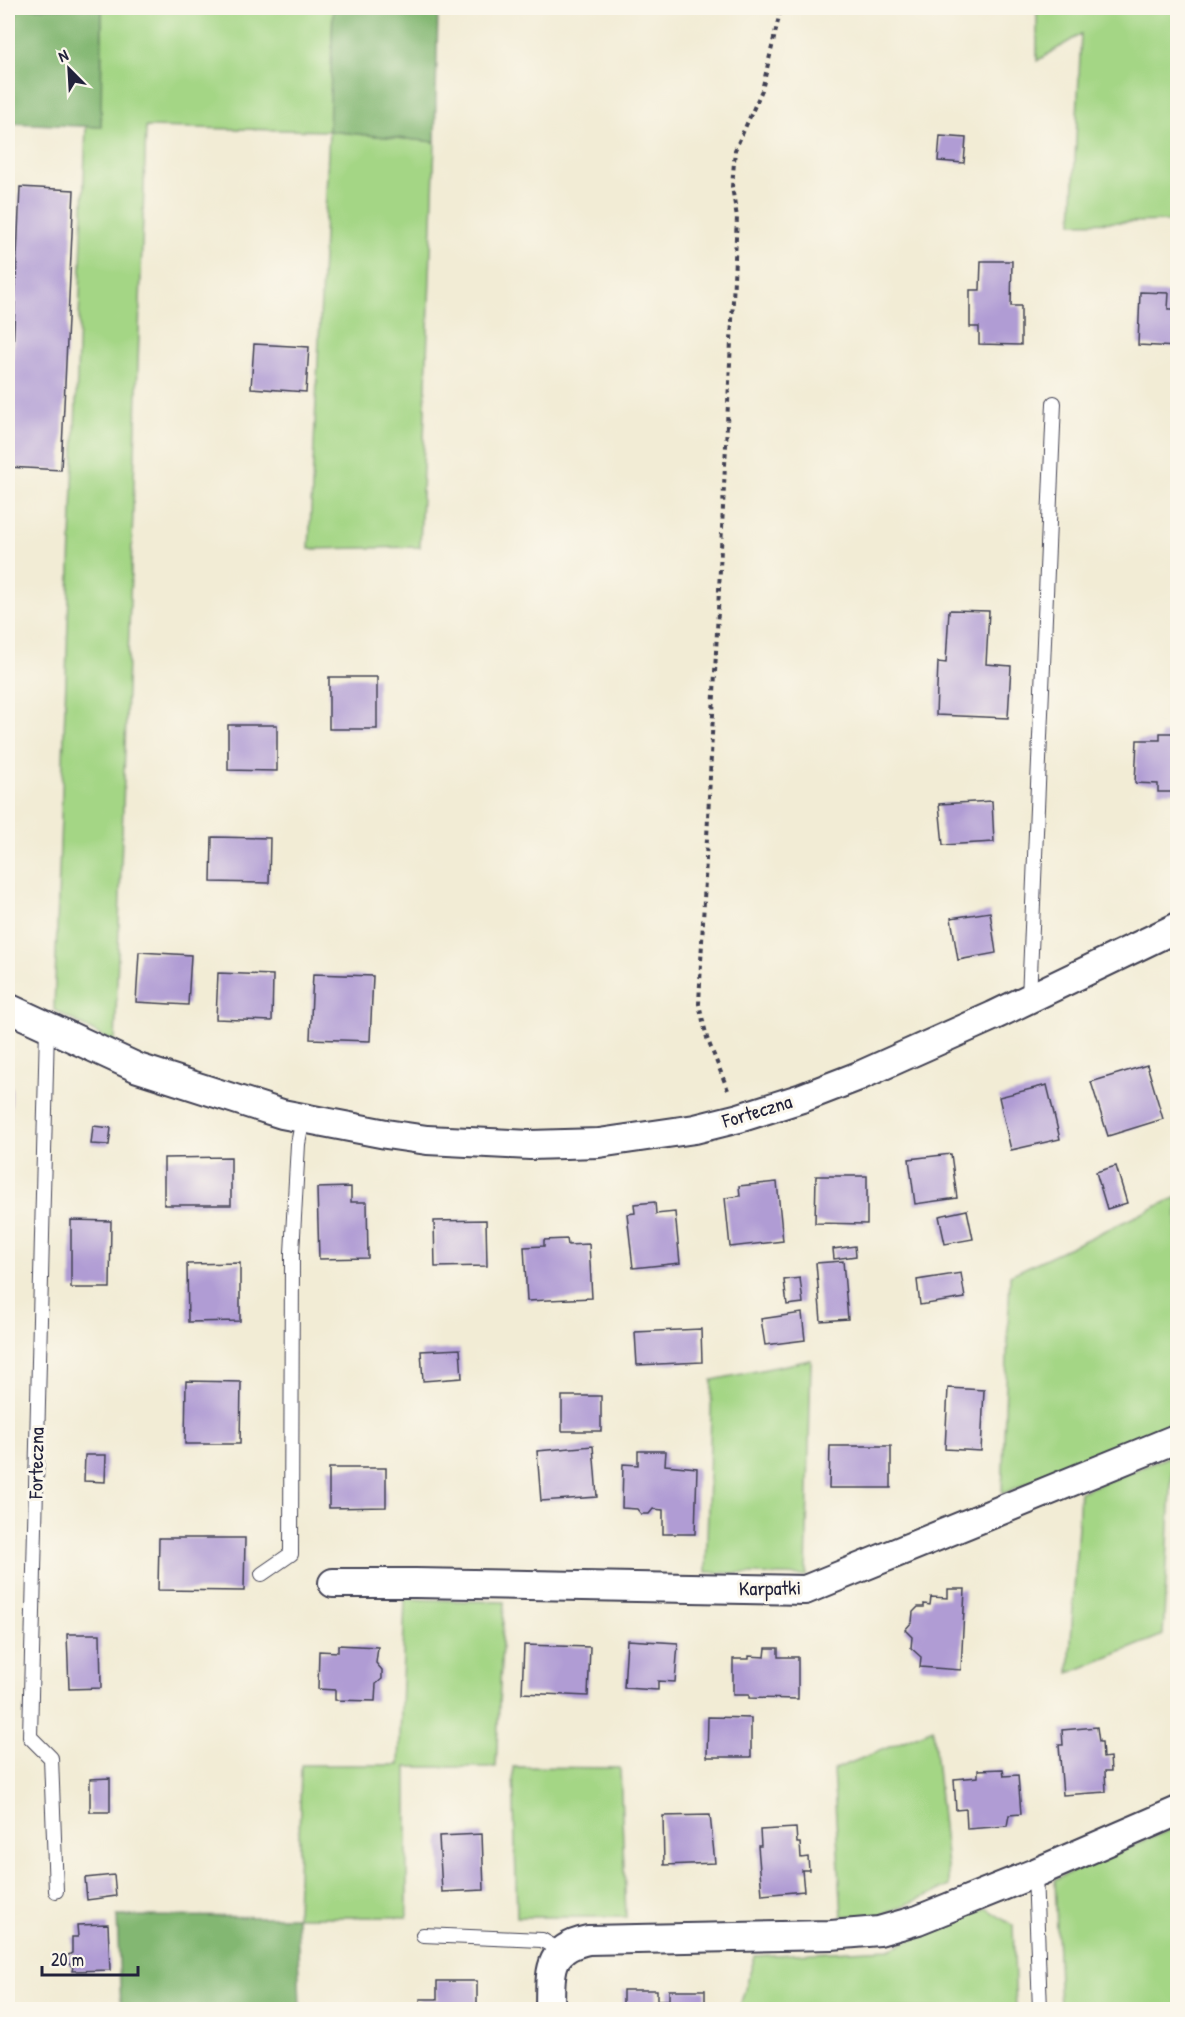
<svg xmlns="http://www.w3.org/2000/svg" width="1185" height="2017" font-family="'Patrick Hand',sans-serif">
  <rect width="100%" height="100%" fill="#fbf7ec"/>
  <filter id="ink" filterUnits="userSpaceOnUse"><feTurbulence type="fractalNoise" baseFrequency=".0167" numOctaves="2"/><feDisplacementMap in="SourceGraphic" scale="12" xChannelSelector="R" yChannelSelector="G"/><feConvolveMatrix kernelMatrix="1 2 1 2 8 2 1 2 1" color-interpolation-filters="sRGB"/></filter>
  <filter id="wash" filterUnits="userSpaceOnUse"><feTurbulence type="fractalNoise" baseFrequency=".008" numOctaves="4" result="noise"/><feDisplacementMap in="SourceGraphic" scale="24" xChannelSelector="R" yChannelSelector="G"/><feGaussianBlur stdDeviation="1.35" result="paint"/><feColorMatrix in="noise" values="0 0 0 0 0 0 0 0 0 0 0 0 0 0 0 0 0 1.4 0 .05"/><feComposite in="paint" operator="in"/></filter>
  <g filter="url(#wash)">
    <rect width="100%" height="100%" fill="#f2ecd5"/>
    <!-- green -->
    <g fill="#a4d685" stroke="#637c60" stroke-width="1.5">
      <polygon points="102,8 333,8 330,131 435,142 420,547 309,549 329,131 146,127 115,1043 54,1010 86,126 101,127"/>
      <polygon points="1037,8 1177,8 1177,221 1072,223 1081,34 1037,61"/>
      <polygon points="1177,1197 1177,1421 1002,1494 1010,1275"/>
      <polygon points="811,1360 806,1576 706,1572 712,1380"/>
      <polygon points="1173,1455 1163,1635 1069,1673 1080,1492"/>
      <polygon points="405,1599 504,1602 496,1767 407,1767 407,1917 297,1917 301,1765 399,1765"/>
      <polygon points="933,1729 949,1886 878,1917 842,1916 833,1770"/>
      <polygon points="513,1767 620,1768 626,1917 517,1917"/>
      <polygon points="1177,1827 1177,2009 1060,2009 1055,1879"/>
      <polygon points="986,1908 1013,1926 1016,2009 739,2009 755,1956 889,1949"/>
    </g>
    <!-- forest -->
    <g fill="#83b772" stroke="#526c56" stroke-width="1.5">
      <polygon points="16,8 102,8 101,127 10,123"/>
      <polygon points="333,8 438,8 435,142 329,131"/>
      <polygon points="117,1916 297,1917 300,2009 121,2009"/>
    </g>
    <g id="blocks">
      <!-- building -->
      <g fill="#b09cd4">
        <polygon points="940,136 966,138 964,163 938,161"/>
        <polygon points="20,187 74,190 61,470 8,467"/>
        <polygon points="981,261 1012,261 1011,306 1021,306 1021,345 979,344 979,327 970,327 970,290 980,290"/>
        <polygon points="1140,292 1169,293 1168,309 1178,309 1178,347 1138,345"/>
        <polygon points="254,344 309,347 306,392 251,388"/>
        <polygon points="949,610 989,611 986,664 1011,666 1008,718 936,715 938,662 946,663"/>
        <rect x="329" y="677" width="48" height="52"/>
        <polygon points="228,725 277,725 277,771 228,770"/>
        <polygon points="1160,733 1178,733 1178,792 1158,792 1158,784 1135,783 1137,740 1160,740"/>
        <polygon points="992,801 994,842 943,845 939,804"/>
        <polygon points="212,837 270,838 269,883 211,882"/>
        <polygon points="990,912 996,953 958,960 951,918"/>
        <polygon points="139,952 191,955 188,1005 136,1002"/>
        <polygon points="218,973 273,975 272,1021 216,1019"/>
        <polygon points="313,974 373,976 370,1041 310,1039"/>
        <polygon points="1147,1065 1163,1119 1108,1136 1091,1082"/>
        <polygon points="1047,1085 1060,1139 1011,1150 999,1097"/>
        <polygon points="8,1087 12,1087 10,1132 8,1132"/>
        <polygon points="93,1126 111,1128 109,1145 91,1144"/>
        <polygon points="951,1154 957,1198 915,1204 909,1159"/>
        <polygon points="231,1157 231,1205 164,1205 164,1158"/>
        <polygon points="1116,1166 1127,1203 1107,1209 1096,1172"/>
        <polygon points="816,1176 867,1176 867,1224 815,1223"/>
        <polygon points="777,1182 783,1241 730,1247 725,1198 740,1196 739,1186"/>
        <polygon points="351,1187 351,1202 367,1202 368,1258 319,1259 317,1188"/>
        <polygon points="655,1202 656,1214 675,1212 680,1263 633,1268 627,1214 635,1213 634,1204"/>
        <polygon points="967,1210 973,1239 945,1244 939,1216"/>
        <polygon points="71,1220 111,1221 110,1288 71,1288"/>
        <polygon points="486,1220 487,1266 435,1267 434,1221"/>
        <polygon points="567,1239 568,1245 589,1244 592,1298 527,1301 524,1247 544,1246 544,1240"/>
        <polygon points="855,1246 856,1256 834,1259 833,1249"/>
        <polygon points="843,1261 848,1319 821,1321 816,1263"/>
        <polygon points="240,1263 240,1321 188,1322 187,1264"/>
        <polygon points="961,1273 965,1298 920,1305 917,1280"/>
        <polygon points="800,1278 803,1303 787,1305 784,1280"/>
        <polygon points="802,1313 805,1340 765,1345 761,1319"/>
        <polygon points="701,1329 702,1362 637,1365 635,1332"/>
        <polygon points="460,1349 462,1378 423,1381 421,1351"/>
        <polygon points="186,1381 241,1382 240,1444 185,1444"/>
        <polygon points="948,1388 984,1390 981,1451 945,1449"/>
        <rect x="562" y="1396" width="39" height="35"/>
        <polygon points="593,1446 597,1497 541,1501 537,1451"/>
        <polygon points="830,1446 891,1446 891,1488 829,1488"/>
        <polygon points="638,1451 666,1451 665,1465 697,1468 695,1534 663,1534 663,1510 653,1509 649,1514 641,1514 637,1509 622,1508 623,1464 638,1465"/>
        <polygon points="85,1455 106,1455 105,1482 84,1481"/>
        <polygon points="329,1468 386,1468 386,1507 329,1508"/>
        <polygon points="159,1538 245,1538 244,1591 158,1590"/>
        <polygon points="948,1589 965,1589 961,1670 920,1667 921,1657 911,1648 912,1637 905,1630 912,1622 913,1612 918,1607 924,1607 924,1604 930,1605 931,1597 948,1598"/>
        <polygon points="67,1634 100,1634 101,1688 69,1689"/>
        <polygon points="627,1640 678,1643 675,1682 658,1681 658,1690 624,1688"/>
        <polygon points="338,1645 378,1647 376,1663 382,1670 382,1679 376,1684 375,1701 335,1700 335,1690 318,1689 319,1651 338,1652"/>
        <polygon points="524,1645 590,1647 588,1696 522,1693"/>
        <polygon points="766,1648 778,1648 778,1657 798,1657 798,1699 749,1698 749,1695 733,1695 733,1659 749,1659 749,1656 765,1657"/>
        <polygon points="708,1717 751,1718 751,1757 707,1757"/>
        <polygon points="1097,1727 1099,1742 1102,1742 1103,1758 1110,1757 1111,1771 1105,1771 1106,1792 1063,1795 1059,1745 1063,1745 1062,1730"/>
        <polygon points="1003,1769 1004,1776 1018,1775 1021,1814 1009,1815 1007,1826 967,1829 966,1809 956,1810 954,1779 978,1777 978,1770"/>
        <polygon points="110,1778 110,1812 90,1812 90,1779"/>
        <polygon points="710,1815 715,1863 664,1865 663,1816"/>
        <polygon points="796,1828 797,1843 800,1843 801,1858 808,1857 809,1870 802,1870 804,1891 762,1895 758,1846 761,1846 760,1830"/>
        <polygon points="482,1834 484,1890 442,1892 439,1836"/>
        <polygon points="114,1875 116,1896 87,1900 85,1878"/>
        <polygon points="108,1924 110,1970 72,1971 73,1967 68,1963 67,1956 72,1953 72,1937 78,1937 77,1925"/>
        <polygon points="437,1981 477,1981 477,2010 421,2010 420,1999 437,1999"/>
        <polygon points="623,1990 657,1990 657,2000 669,2000 669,1990 705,1990 705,2010 623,2010"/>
      </g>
    </g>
  </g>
  <g filter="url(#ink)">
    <use href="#blocks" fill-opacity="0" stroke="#414052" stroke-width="1.5"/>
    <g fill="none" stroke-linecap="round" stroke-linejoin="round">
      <defs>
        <g id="lane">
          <polyline points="1029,999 1054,403"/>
          <polyline points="47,1027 30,1737 51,1758 56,1891"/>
          <polyline points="262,1574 291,1554 292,1253 298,1144 303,1118"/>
          <polyline points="1035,1873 1040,2010"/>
          <polyline points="423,1935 542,1940 561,1951"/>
        </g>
        <g id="street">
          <polyline points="8,1008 138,1068 282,1114 386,1134 427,1140 530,1145 599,1143 695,1129 739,1118 802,1098 859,1076 993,1016 1178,927"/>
          <polyline points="333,1583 415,1583 805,1590 1178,1438"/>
          <path d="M550,2010C551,1974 545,1949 588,1940L831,1935L879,1931L918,1920L1035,1873L1178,1811"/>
        </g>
      </defs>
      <!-- lane casing -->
      <use href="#lane" stroke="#414052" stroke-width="16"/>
      <!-- street casing -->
      <use href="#street" stroke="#414052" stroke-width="32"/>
      <!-- path -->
      <polyline stroke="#414052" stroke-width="4" stroke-dasharray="4.5 4.5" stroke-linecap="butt" points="728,1090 707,1038 699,1004 737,217 732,187 735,150 762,90 781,8"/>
      <!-- lane -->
      <use href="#lane" stroke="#fff" stroke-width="14"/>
      <!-- street -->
      <use href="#street" stroke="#fff" stroke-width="28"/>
    </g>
  </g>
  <g text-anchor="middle" stroke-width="6" stroke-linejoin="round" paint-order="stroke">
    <!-- street labels -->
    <g font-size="20" fill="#22223b" stroke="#fbf7ec">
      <text transform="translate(757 1111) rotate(-17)" y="7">Forteczna</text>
      <text transform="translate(36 1463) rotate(-89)" y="7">Forteczna</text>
      <text transform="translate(770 1588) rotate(-1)" y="7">Karpatki</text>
    </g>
  </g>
  <!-- margin -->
  <rect width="1185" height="2017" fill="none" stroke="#fbf7ec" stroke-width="30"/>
  <!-- north arrow -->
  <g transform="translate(69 69) rotate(336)" stroke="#fbf7ec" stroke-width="4.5" paint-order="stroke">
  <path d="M0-4.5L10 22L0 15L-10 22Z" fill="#22223b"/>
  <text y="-9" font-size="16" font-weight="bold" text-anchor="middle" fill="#22223b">N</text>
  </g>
  <!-- scale -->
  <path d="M42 1966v9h96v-9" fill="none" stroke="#22223b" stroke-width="3"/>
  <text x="51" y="1966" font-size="18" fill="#22223b" stroke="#fbf7ec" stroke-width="4.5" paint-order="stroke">20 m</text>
</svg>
